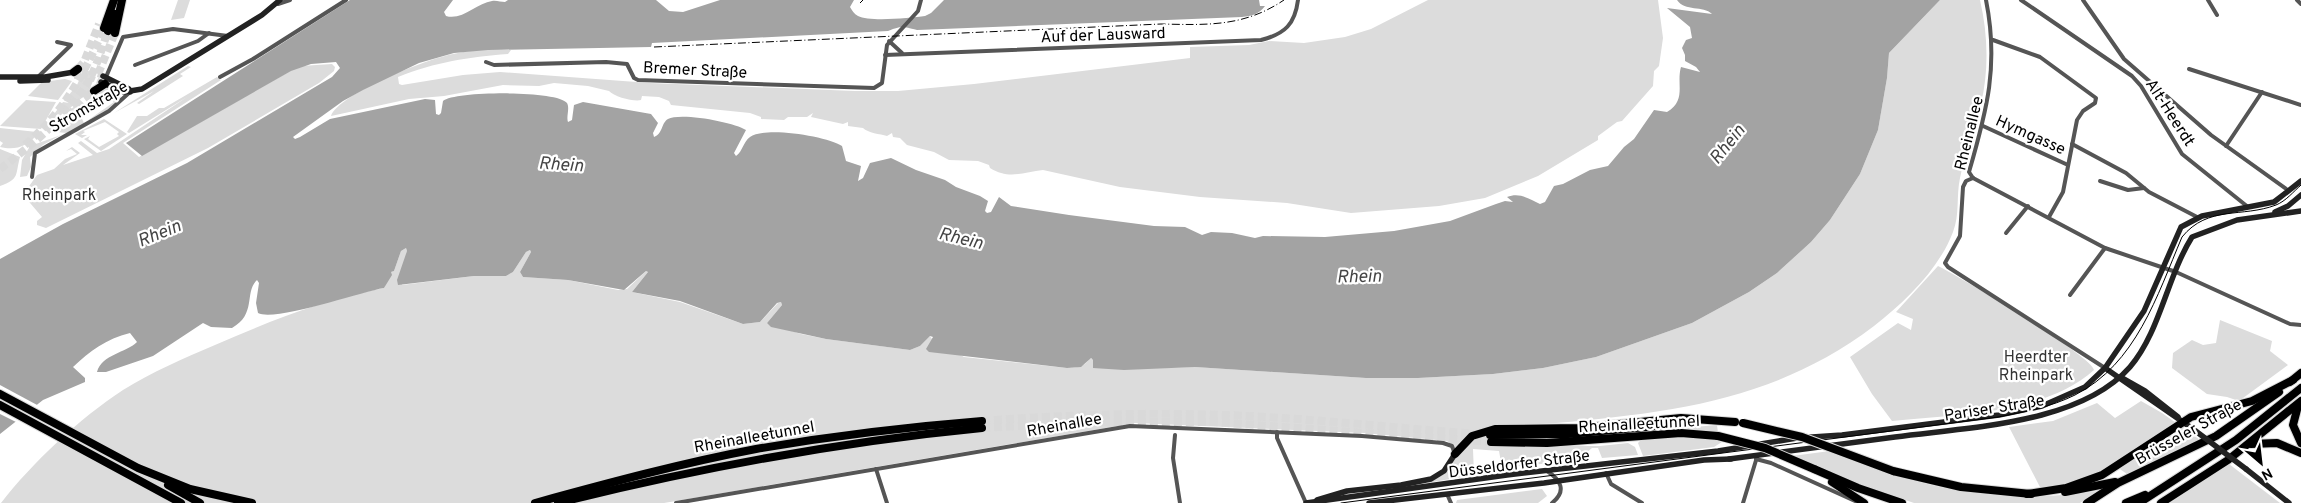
<svg xmlns="http://www.w3.org/2000/svg" width="2301" height="503" font-family="Overpass,sans-serif">
  <rect width="100%" height="100%" fill="#fff"/>
  <!-- green -->
  <g fill="#dcdcdc">
    <polygon points="178,0 190,0 184,18 171,20"/>
    <path d="M1428,0H1658L1663,38L1659,66L1654,71L1653,86L1622,121L1617,122L1598,136V140L1538,176L1485,198L1439,206L1351,213L1287,203L1200,197L1120,187L1043,170C1024,172 1009,180 990,168L989,165L978,161L949,160L934,152L907,145L900,138L893,137L892,133L887,136C880,134 868,133 863,128L848,126V122L843,124L811,117L813,113L807,117H788L784,120L761,119V117L750,113L671,105L669,101L659,97L642,96L641,100C635,102 614,97 609,91L588,86L554,83L539,86L503,85L444,96L409,99L331,116C340,93 427,59 453,54C471,50 492,48 511,50L508,54C468,57 436,62 398,77L399,84L402,85L463,75L500,72L650,83L855,91H898L974,84L1190,58V47L1249,45L1269,41L1304,43L1345,37L1371,29Z"/>
    <path d="M1940,0H1980C1988,34 1989,70 1981,104C1975,129 1965,153 1960,178C1956,197 1960,214 1953,232C1939,269 1905,302 1874,326C1776,400 1675,412 1556,423C1532,425 1507,425 1483,429L1467,436L1456,448L1447,441L1364,433L1135,423L664,503H1C32,463 80,418 123,390C152,372 184,358 215,345C270,321 325,299 384,288L391,272L394,271L401,251L406,248L407,251L402,285L474,276H506L513,272L526,252L530,250L531,252L520,272L523,277L568,280L618,290L627,289L646,271L648,272L632,292L680,302L743,324L760,322L778,303L781,302L782,305L767,323L801,334L826,339L910,350L920,346L930,336L932,339L964,357L1067,368C1079,367 1083,368 1090,358L1110,369L1195,367L1366,378H1418L1493,374L1543,368L1596,357L1692,323L1749,292L1777,273L1811,242L1830,220L1860,174L1878,130L1887,78L1889,53Z"/>
    <polygon points="332,64 335,67 334,71 319,83 208,148 46,228 37,225 37,221 42,217 25,197 25,192 37,175 54,169 65,159 77,154 71,149 66,151 72,147 80,153 63,165 93,155 78,143 81,141 97,153 109,149 187,97 129,133 127,132 137,116 147,116 159,108 164,108 217,77 221,80 123,143 139,157 292,70 301,66"/>
    <polygon points="188,66 191,67 180,74 183,76 139,104 137,103 154,91 114,113"/>
    <polygon points="84,69 95,74 89,92 77,102 64,101 77,85"/>
    <polygon points="65,79 72,81 58,100 28,96 42,82"/>
    <polygon points="107,87 121,93 121,97 106,111 87,121 114,102 96,92"/>
    <polygon points="26,100 56,102 41,129 0,126"/>
    <polygon points="63,102 75,104 43,129"/>
    <polygon points="77,104 90,105 85,116 81,117 84,123 82,125 67,133 46,131"/>
    <polygon points="104,119 127,134 101,151 84,139 90,136 88,139 99,147 119,136 117,134 119,132 105,122 83,131 85,132 81,135 87,135 82,138 75,134"/>
    <path d="M0,128L37,132L38,134C27,146 16,151 0,147L3,143L0,141Z"/>
    <polygon points="61,135 43,145 30,157 31,167 27,176 20,177 22,160 30,146"/>
    <path d="M0,149L20,157C15,175 20,179 0,186Z"/>
    <path d="M1938,266C1959,276 2092,356 2094,370C2044,415 1955,414 1892,421L1872,394L1850,357L1898,323L1911,330L1913,319L1896,312Z"/>
    <polygon points="2220,320 2272,341 2270,351 2288,365 2239,401 2227,397 2207,394 2172,368 2173,353 2192,340 2203,345 2216,343"/>
    <path d="M2141,401L2162,413L2200,440L2127,474L2114,465C2089,479 2069,484 2041,489L2009,427L2053,421L2097,403L2115,418Z"/>
    <polygon points="1717,425 1718,433 1688,430 1637,432"/>
    <polygon points="1488,431 1491,446 1600,446 1628,443 1635,447 1638,455 1602,458 1598,448 1592,448 1587,452 1589,459 1502,468 1499,451 1473,449 1474,475 1427,483 1441,476 1449,469 1464,442"/>
    <polygon points="1684,435 1719,438 1719,441 1722,442 1714,447 1643,456 1638,443 1642,439"/>
    <path d="M1830,451C1855,460 1880,470 1905,478C1969,497 2032,501 2098,491L2080,503H1914L1853,482L1792,456Z"/>
    <polygon points="2229,464 2280,503 2170,503"/>
    <polygon points="1542,489 1547,496 1538,503 1456,503 1457,500"/>
  </g>
  <!-- water -->
  <path fill="#a3a3a3" d="M350,0H453L444,12L446,16C462,21 477,3 492,1C496,0 501,2 505,2L508,0H656L669,11L683,12L720,0H854L850,7C852,10 854,14 858,16C869,22 911,18 925,16L931,13L944,0H1259L1260,6H1265C1259,14 1252,16 1242,17L917,30C902,27 904,25 888,31L652,43L651,47L488,50L454,53L419,63L363,90L343,101L293,137L295,139L300,137L330,119L425,99L435,100L436,114L439,115L441,113L443,101C455,91 558,90 567,103C570,108 566,117 568,122L572,120L574,105L583,102L651,114L658,123L653,133L654,137C663,134 661,123 668,119C680,112 734,122 746,130L734,153L736,156C743,151 743,142 750,137C764,126 827,136 842,146L846,161L861,166L858,181L863,178L870,163L891,158L916,170L945,180L956,187L980,196L988,201L985,211L987,213L991,212L999,197L1011,206L1069,215L1154,226L1185,227L1202,235L1211,232L1232,233L1255,238L1263,236L1325,237L1394,231L1450,221L1496,204L1505,201L1513,202L1507,197C1520,192 1529,199 1540,204L1545,202L1554,186L1563,184L1590,170L1608,166L1624,147L1634,139L1654,110L1667,112C1687,100 1676,84 1681,67L1700,72L1696,67L1685,61V55L1682,48L1686,40L1692,38L1690,27L1667,8L1712,14C1703,5 1685,12 1677,0H1940L1889,53L1887,78L1878,130L1860,174L1830,220L1811,242L1777,273L1749,292L1692,323L1596,357L1543,368L1493,374L1418,378H1366L1195,367L1124,370L1093,368V360L1091,358L1081,367L1067,368L929,352L926,349L933,337L930,336L920,346L910,350L826,339L771,327L767,323L782,305L781,302L777,303L760,322L743,324L680,301L632,292L648,272L646,271L624,290L568,280L523,277L520,272L531,252L530,250L526,252L513,272L506,276H474L398,285L397,280L407,251L406,248L401,251L394,271L391,272L392,275L384,288C360,292 275,322 258,313L256,303L259,283L257,280C244,292 257,314 232,328L211,327L203,323L153,356L106,372H97C102,354 126,353 137,342L130,333C106,339 90,351 73,367L85,378V382L43,400L0,434V259L63,224L187,163L332,77L340,68L336,62L311,64L291,71L142,156L126,143Z"/>
  <!-- pier -->
  <polygon fill="#fff" points="0,385 39,406 18,423 0,414"/>
  <g fill="none" stroke-linecap="round" stroke-linejoin="round">
    <!-- secondary-tunnel -->
    <g stroke="#d9d9d9" stroke-width="5.5" stroke-dasharray="5.5 2.5" stroke-linecap="butt">
      <polyline points="74,72 89,72 103,76"/>
      <polyline points="74,76 86,76 101,82"/>
    </g>
    <!-- highway-tunnel -->
    <g stroke="#d9d9d9" stroke-width="8" stroke-dasharray="8 4" stroke-linecap="butt">
      <polyline points="78,69 84,62 99,24"/>
      <polyline points="98,74 115,33"/>
      <polyline points="68,116 83,99 94,91"/>
      <path d="M25,145C63,113 85,73 104,28"/>
      <path d="M0,169C33,144 66,118 88,82C97,66 102,48 108,31"/>
      <path d="M982,421C1063,415 1144,412 1225,415C1309,418 1394,428 1478,434"/>
      <polyline points="982,428 1098,422 1214,422 1491,442"/>
    </g>
    <defs>
      <g id="highway">
        <polyline points="104,28 114,0"/>
        <polyline points="108,31 115,14"/>
        <polyline points="115,33 122,0"/>
        <polyline points="74,72 78,69"/>
        <polyline points="94,91 105,84"/>
        <polyline points="2290,382 2301,373"/>
        <polyline points="0,394 138,468 190,489 252,503"/>
        <polyline points="0,405 181,503"/>
        <polyline points="2298,406 2293,425 2301,443"/>
        <polyline points="1490,435 1568,434 1669,425"/>
        <polyline points="1491,442 1547,443 1681,433 1718,436"/>
        <polyline points="2251,444 2277,443 2301,453"/>
        <polyline points="1455,454 1472,436 1495,429 1579,428 1681,418 1735,422"/>
        <polyline points="1814,469 1858,488 1902,503"/>
        <polyline points="1893,471 1961,487 2031,494"/>
        <polyline points="1832,482 1864,503"/>
        <polyline points="168,485 200,503"/>
        <polyline points="2065,492 2115,482"/>
        <polyline points="2027,494 2066,488 2102,475 2191,417 2252,401 2293,380"/>
        <path d="M535,503C608,483 682,463 756,449C831,436 906,427 982,421"/>
        <path d="M558,503C698,468 838,442 982,428"/>
        <polyline points="2087,503 2118,483 2216,436 2279,392"/>
        <polyline points="2126,503 2145,495"/>
        <polyline points="2139,503 2236,440 2301,388"/>
        <polyline points="2161,503 2228,460 2301,401"/>
      </g>
    </defs>
    <!-- highway casing -->
    <use href="#highway" stroke="#dbdbdb" stroke-width="10"/>
    <!-- street -->
    <g stroke="#555" stroke-width="4">
      <polyline points="2021,0 2132,76 2141,86 2182,154 2248,207"/>
      <polyline points="2083,0 2124,59 2211,135 2289,191"/>
      <polyline points="2208,0 2217,15"/>
      <polyline points="2297,0 2301,4"/>
      <polyline points="278,4 290,0"/>
      <polyline points="1993,40 2040,57 2096,98 2095,103 2083,111 2077,120 2063,192 2049,217"/>
      <polyline points="889,41 902,53"/>
      <path d="M885,55L1261,40C1285,34 1295,24 1298,0"/>
      <polyline points="486,62 494,65 606,62 627,64 634,78 638,80 874,88 882,83 887,45 918,11 921,0"/>
      <polyline points="135,65 198,41 209,33"/>
      <polyline points="2189,69 2301,105"/>
      <polyline points="38,77 71,45 57,42"/>
      <polyline points="106,77 123,37 173,29 228,36"/>
      <polyline points="220,77 253,59 346,0"/>
      <polyline points="1983,126 2068,165"/>
      <polyline points="2072,144 2126,173 2149,192 2199,218"/>
      <polyline points="2226,146 2262,92"/>
      <polyline points="32,177 35,153 109,111 130,92"/>
      <polyline points="1973,178 2105,248 2176,272 2290,324 2301,325"/>
      <polyline points="1973,178 1966,181 1963,187 1960,236 1945,263 1948,267 2105,368"/>
      <path d="M1973,178L1969,172C1987,110 1999,65 1986,0"/>
      <polyline points="2100,181 2128,190 2144,188"/>
      <polyline points="2006,233 2028,206"/>
      <polyline points="2070,295 2105,248"/>
      <polyline points="1277,432 1277,438 1306,503"/>
      <polyline points="1175,435 1173,458 1180,503"/>
      <polyline points="1756,459 1771,463 1855,501"/>
      <polyline points="876,469 887,503"/>
      <path d="M1547,471C1561,480 1567,491 1552,503"/>
      <polyline points="1606,473 1611,484 1642,503"/>
      <polyline points="1447,494 1451,503"/>
      <polyline points="676,503 1130,426 1362,436 1443,443 1452,446 1455,454"/>
      <polyline points="1743,503 1757,457"/>
    </g>
    <!-- secondary -->
    <g stroke="#222" stroke-width="5.5">
      <polyline points="103,76 129,89 130,92"/>
      <polyline points="0,77 45,77 74,72"/>
      <polyline points="20,81 48,80"/>
      <polyline points="101,82 124,92 142,89 262,15 280,0"/>
      <polyline points="2275,212 2288,206 2301,195"/>
      <polyline points="2105,368 2193,429"/>
      <polyline points="2122,378 2145,391 2178,417"/>
      <path d="M1729,459C1784,452 1839,444 1895,437C1967,427 2079,425 2130,367C2160,332 2167,277 2192,237L2237,220L2301,211"/>
      <polyline points="2246,469 2289,503"/>
      <polyline points="1317,500 1347,491 1401,485 1431,479 1444,471 1455,454"/>
      <polyline points="1306,503 1507,475 1718,451 1797,438 1842,435 1999,415 2042,406 2085,387 2105,368 2144,311 2181,227 2202,216 2274,202 2301,181"/>
      <polyline points="1369,503 1544,483 1704,460 1731,459"/>
    </g>
    <!-- highway -->
    <use href="#highway" stroke="#000" stroke-width="8"/>
    <!-- tram -->
    <path stroke="#000" stroke-width="1" d="M1341,503L1998,417C2024,412 2051,407 2075,395C2136,364 2157,296 2182,237C2208,205 2242,218 2276,205C2286,201 2293,192 2301,185"/>
    <!-- rail -->
    <g stroke="#000" stroke-width="1" stroke-dasharray="8 2.5 1 2.5" stroke-linecap="butt">
      <polyline points="860,3 863,0"/>
      <path d="M654,47L1161,24C1207,25 1244,27 1284,0"/>
    </g>
    <defs>
      <g id="highway-bridge">
        <polyline points="1743,423 1802,437 1893,471"/>
        <polyline points="1718,436 1765,448 1814,469"/>
      </g>
    </defs>
    <!-- highway-bridge casing -->
    <use href="#highway-bridge" stroke="#dbdbdb" stroke-width="10" stroke-linecap="butt"/>
    <!-- secondary-bridge -->
    <polyline stroke="#222" stroke-width="5.5" points="2193,429 2246,469"/>
    <!-- highway-bridge -->
    <use href="#highway-bridge" stroke="#000" stroke-width="8"/>
  </g>
  <g text-anchor="middle" stroke-width="4.5" stroke-linejoin="round" paint-order="stroke">
    <!-- street labels -->
    <g font-size="16" fill="#000" stroke="#fff">
      <text transform="translate(1103 34) rotate(-2)" y="6">Auf der Lausward</text>
      <text transform="translate(695 69) rotate(3)" y="6">Bremer Straße</text>
      <text transform="translate(88 106) rotate(-30)" y="6">Stromstraße</text>
      <text transform="translate(2171 112) rotate(57)" y="6">Alt-Heerdt</text>
      <text transform="translate(1968 133) rotate(-76)" y="6">Rheinallee</text>
      <text transform="translate(2031 134) rotate(24)" y="6">Hymgasse</text>
      <text transform="translate(1994 407) rotate(-9)" y="6">Pariser Straße</text>
      <text transform="translate(1639 423) rotate(-3)" y="6">Rheinalleetunnel</text>
      <text transform="translate(1064 424) rotate(-10)" y="6">Rheinallee</text>
      <text transform="translate(2188 431) rotate(-29)" y="6">Brüsseler Straße</text>
      <text transform="translate(754 436) rotate(-10)" y="6">Rheinalleetunnel</text>
      <text transform="translate(1519 463) rotate(-7)" y="6">Düsseldorfer Straße</text>
    </g>
    <!-- park labels -->
    <g font-size="16" fill="#333" stroke="#fff">
      <text x="59" y="200">Rheinpark</text>
      <text x="2036" y="362">Heerdter<tspan x="2036" dy="18">Rheinpark</tspan></text>
    </g>
    <!-- water labels -->
    <g font-size="18" font-style="italic" fill="#444" stroke="#fff">
      <text transform="translate(1727 144) rotate(-51)" y="6">Rhein</text>
      <text transform="translate(561 164) rotate(4)" y="6">Rhein</text>
      <text transform="translate(159 233) rotate(-22)" y="6">Rhein</text>
      <text transform="translate(961 238) rotate(14)" y="6">Rhein</text>
      <text transform="translate(1359 276) rotate(-1)" y="6">Rhein</text>
    </g>
  </g>
  <!-- north arrow -->
  <g transform="translate(2261 463) rotate(152)" stroke="#ffffff" stroke-width="4" paint-order="stroke">
  <path d="M0-4L9 19L0 12L-9 19Z" fill="#000000"/>
  <text y="-8" font-size="14" font-weight="bold" text-anchor="middle" fill="#000000">N</text>
  </g>
</svg>
